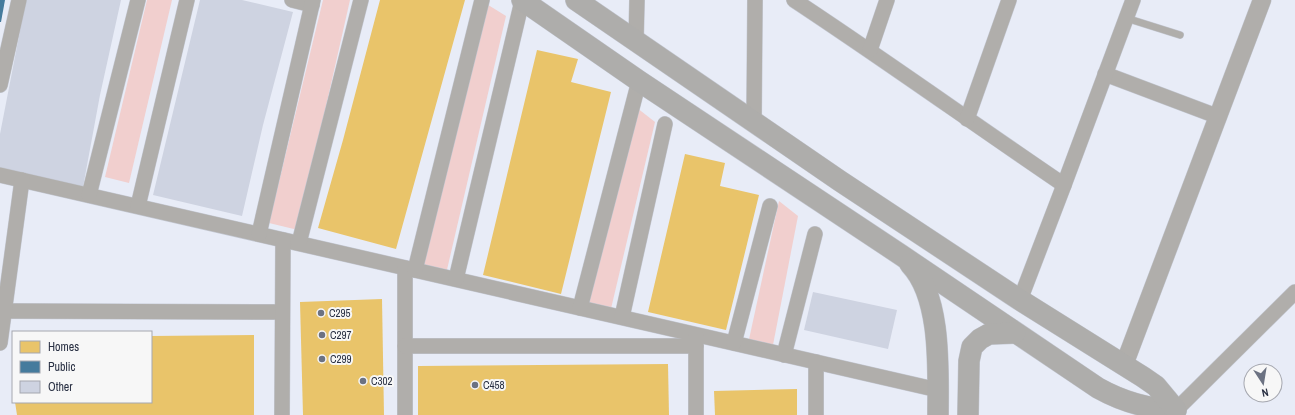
<svg xmlns="http://www.w3.org/2000/svg" width="1295" height="415" font-family="'Archivo Narrow',sans-serif">
  <rect width="100%" height="100%" fill="#e8ecf7"/>
  <!-- green -->
  <g fill="#f1cfce">
    <polygon points="147,0 172,0 129,183 105,177"/>
    <polygon points="323,0 350,0 298,230 269,223"/>
    <polygon points="485,3 506,16 446,274 422,268"/>
    <polygon points="632,104 655,122 610,313 586,307"/>
    <polygon points="779,201 798,216 772,350 748,344"/>
  </g>
  <!-- homes -->
  <g fill="#e9c46a">
    <polygon points="380,0 465,0 396,249 318,228 343,140"/>
    <polygon points="537,50 578,59 571,82 611,92 561,294 483,275"/>
    <polygon points="685,154 725,163 720,186 759,195 726,330 648,312"/>
    <polygon points="382,299 384,415 303,415 300,302"/>
    <polygon points="254,335 254,415 17,415 15,402 151,402 151,336"/>
    <polygon points="668,364 669,415 418,415 418,366"/>
    <polygon points="797,389 797,415 715,415 714,391"/>
  </g>
  <!-- public -->
  <polygon fill="#457b9d" points="0,0 5,0 1,22 0,22"/>
  <!-- building -->
  <g fill="#ced3e1">
    <polygon points="26,0 121,0 100,95 83,187 0,171 0,134"/>
    <polygon points="200,0 242,0 293,12 263,125 242,216 153,195"/>
    <polygon points="813,292 897,310 888,349 804,330"/>
  </g>
  <g fill="none" stroke-linecap="round" stroke-linejoin="round">
    <defs>
      <polyline id="service" points="1126,18 1180,35"/>
      <g id="minor">
        <polyline points="292,0 312,5"/>
        <path d="M794,0C885,60 974,124 1064,185"/>
        <polyline points="636,41 637,0"/>
        <polyline points="870,50 887,0"/>
        <polyline points="1105,74 1219,117"/>
        <polyline points="0,85 19,0"/>
        <polyline points="967,119 1009,0"/>
        <polyline points="754,121 755,0"/>
        <polyline points="0,175 938,390"/>
        <polyline points="89,195 138,0"/>
        <polyline points="138,206 187,0"/>
        <polyline points="259,234 313,0"/>
        <polyline points="299,243 361,0"/>
        <polyline points="405,268 405,415"/>
        <polyline points="415,270 482,0"/>
        <polyline points="456,279 522,1"/>
        <polyline points="1020,300 1064,185 1133,0"/>
        <polyline points="580,308 639,81"/>
        <polyline points="3,311 282,312"/>
        <polyline points="622,317 665,124"/>
        <polyline points="0,343 22,180"/>
        <polyline points="734,343 770,206"/>
        <polyline points="405,346 696,346"/>
        <polyline points="784,355 815,234"/>
        <polyline points="1176,410 1295,292"/>
        <polyline points="282,415 283,240"/>
        <polyline points="696,415 696,336"/>
        <polyline points="816,415 816,362"/>
      </g>
      <polyline id="tertiary" points="1124,365 1262,0"/>
      <g id="secondary">
        <path d="M522,0L639,81L901,255L1098,388C1123,402 1147,409 1176,410"/>
        <polyline points="576,0 840,181 1020,300 1143,377 1156,386 1176,410"/>
        <path d="M910,264C942,297 938,371 938,415"/>
        <polyline points="968,415 969,361 972,347 980,339 989,334 1015,333"/>
      </g>
    </defs>
    <!-- service casing -->
    <use href="#service" stroke="#c3c7d1" stroke-width="8"/>
    <!-- minor casing -->
    <use href="#minor" stroke="#c3c7d1" stroke-width="16"/>
    <!-- tertiary casing -->
    <use href="#tertiary" stroke="#c3c7d1" stroke-width="19"/>
    <!-- secondary casing -->
    <use href="#secondary" stroke="#c3c7d1" stroke-width="22"/>
    <!-- service -->
    <use href="#service" stroke="#b0aeab" stroke-width="7"/>
    <!-- minor -->
    <use href="#minor" stroke="#b0aeab" stroke-width="15"/>
    <!-- tertiary -->
    <use href="#tertiary" stroke="#b0aeab" stroke-width="18"/>
    <!-- secondary -->
    <use href="#secondary" stroke="#aeadab" stroke-width="21"/>
  </g>
  <!-- markers -->
  <g fill="#6c7282" stroke="#f7f7f7" stroke-width="1.5">
    <circle cx="321" cy="313" r="4"/>
    <circle cx="322" cy="335" r="4"/>
    <circle cx="322" cy="359" r="4"/>
    <circle cx="363" cy="381" r="4"/>
    <circle cx="475" cy="385" r="4"/>
  </g>
  <g text-anchor="middle" stroke-width="4" stroke-linejoin="round" paint-order="stroke">
    <!-- poi labels -->
    <g font-size="11" fill="#293043" stroke="#f7f7f7" text-anchor="start">
      <text x="329" y="317">C295</text>
      <text x="330" y="339">C297</text>
      <text x="330" y="363">C299</text>
      <text x="371" y="385">C302</text>
      <text x="483" y="389">C458</text>
    </g>
  </g>
  <!-- legend -->
  <rect x="12" y="331" width="140" height="72" fill="#f7f7f7" stroke="#a5a7af"/>
  <rect x="20" y="341" width="20" height="12" fill="#e9c46a" stroke="#a5a7af"/>
  <text x="48" y="351" font-size="12" fill="#293043">Homes</text>
  <rect x="20" y="361" width="20" height="12" fill="#457b9d" stroke="#a5a7af"/>
  <text x="48" y="371" font-size="12" fill="#293043">Public</text>
  <rect x="20" y="381" width="20" height="12" fill="#ced3e1" stroke="#a5a7af"/>
  <text x="48" y="391" font-size="12" fill="#293043">Other</text>
  <!-- north arrow -->
  <g transform="translate(1263 383) rotate(168)"><circle r="19" fill="#f7f7f7" stroke="#a5a7af"/>
  <path d="M0-3L7 15L0 10L-7 15Z" fill="#6c7282"/>
  <text y="-6" font-size="11" font-weight="bold" text-anchor="middle" fill="#293043">N</text>
  </g>
</svg>
